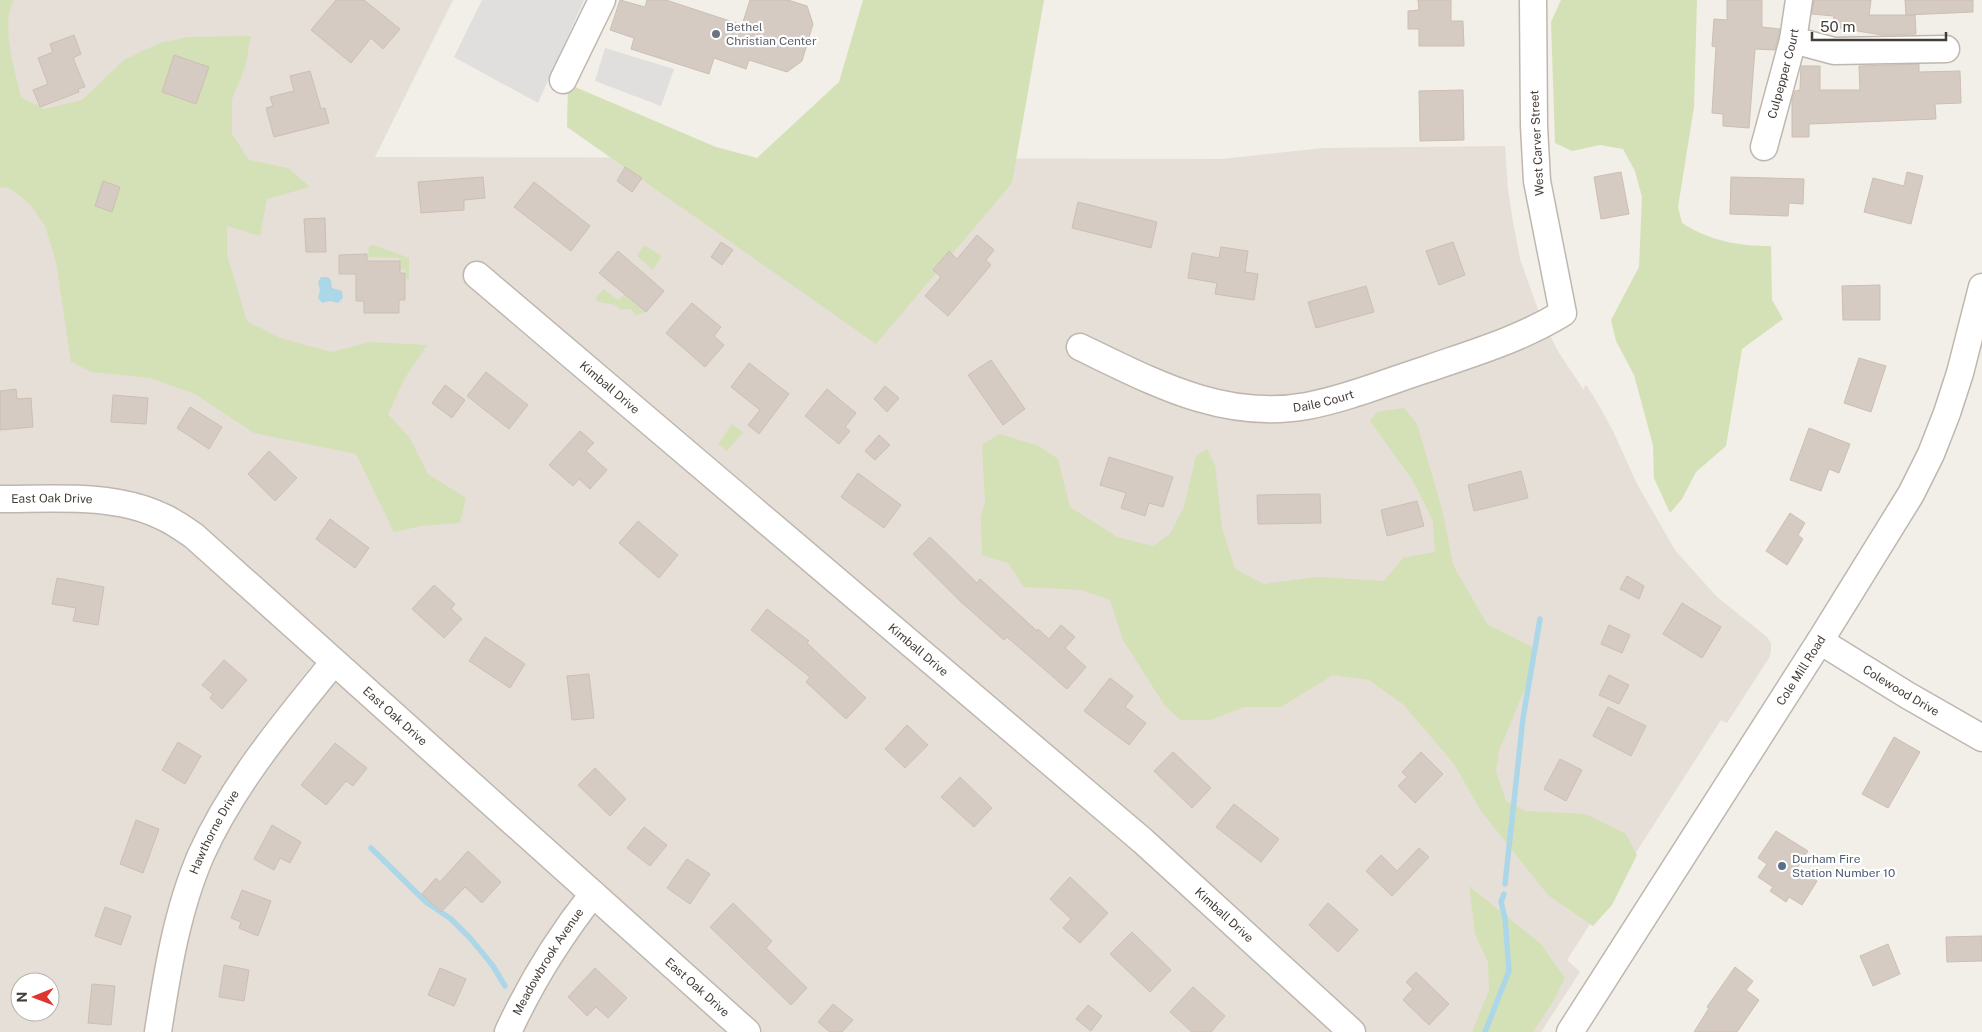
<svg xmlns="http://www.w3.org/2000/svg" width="1982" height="1032" font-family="'Public Sans',sans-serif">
  <rect width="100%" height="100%" fill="#f2eee8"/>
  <!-- residential -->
  <path fill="#e5dfd7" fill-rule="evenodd" d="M0,0H453L375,157L1222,159L1323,148L1505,146L1508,189L1513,222L1520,259L1541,318L1559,353L1583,389L1584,390L1585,385L1587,386L1600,407L1613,431L1637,484L1675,550L1716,596L1767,637L1771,643V651L1769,658L1727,723L1721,720L1567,960L1580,972L1541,1032H0ZM20,982H50V1012H20Z"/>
  <!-- green -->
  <g fill="#d4e1b6">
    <path d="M0,0H14C0,23 15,71 21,97L44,109L82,100L124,60L160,43L188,37L251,36L245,68L232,99V134L249,160L288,168L310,187L267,199L260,236L227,226V255L247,321L280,338L332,352L369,342L427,345L405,378L388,414L409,437L428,474L466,498L460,523L421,526L394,532L356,454L254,433L195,394L151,378L92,372L71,362L56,262L45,226L30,204L9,188L0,187Z"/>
    <polygon points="863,0 1044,0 1012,183 876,344 567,127 568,84 716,147 757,158 839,82"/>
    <path d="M1561,0H1697L1694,107L1678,207L1682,223C1710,241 1738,246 1771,246L1772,300L1783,319L1742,349L1726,446L1696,472L1682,499L1670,513L1654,478L1653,445L1634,375L1616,341L1611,320L1639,267L1642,197L1635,171L1623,149L1600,145L1572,151L1555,143L1551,22Z"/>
    <polygon points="373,245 409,258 409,279 406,280 405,270 400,269 399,258 368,257 369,246"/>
    <polygon points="644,245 662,256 653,270 637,256"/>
    <polygon points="604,289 618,300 624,295 645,312 636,315 631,309 621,310 616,305 599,302 595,298"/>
    <polygon points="1404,408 1417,424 1442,509 1453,565 1487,624 1535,648 1526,686 1499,751 1496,771 1506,801 1526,811 1585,814 1625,833 1637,855 1612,905 1593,926 1548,895 1481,811 1454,764 1404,705 1369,680 1333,675 1281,707 1244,707 1211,720 1181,720 1165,706 1123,640 1110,600 1082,590 1024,587 1008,563 982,555 981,517 985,501 982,445 1000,434 1039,446 1058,459 1070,507 1117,537 1153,546 1170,534 1184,507 1196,456 1207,449 1215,465 1222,528 1235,569 1264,584 1317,577 1384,581 1403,558 1435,552 1433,521 1413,481 1370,421 1377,412"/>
    <polygon points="732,424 743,432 727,451 718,444"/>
    <polygon points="1469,886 1541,944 1565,978 1552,1003 1533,1032 1472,1032 1489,990 1488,962 1475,934"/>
  </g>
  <!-- parking -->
  <g fill="#e1dfdd">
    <polygon points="482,0 584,0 538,103 454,57"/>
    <polygon points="605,48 674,69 661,106 595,81"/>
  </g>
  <!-- water -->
  <polygon fill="#acd7e8" points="321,277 328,277 331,280 332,288 342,291 343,298 338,303 330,301 322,303 318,298 320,290 318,282"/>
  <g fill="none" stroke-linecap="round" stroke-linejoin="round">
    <!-- stream -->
    <g stroke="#acd7e8" stroke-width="5.5">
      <polyline points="371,848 426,902 451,919 471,939 493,966 505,986"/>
      <polyline points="1505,884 1523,718 1540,619"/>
      <polyline points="1485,1032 1509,971 1505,918 1501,902 1504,894"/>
    </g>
  </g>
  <!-- building -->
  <g fill="#d5cbc2" stroke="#ccbfb3">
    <polygon points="336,0 364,0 400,29 383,49 371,38 351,63 311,30"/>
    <polygon points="620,0 645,7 647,0 666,0 742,25 750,0 788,0 807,6 813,24 802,61 787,72 749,60 746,69 714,58 709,74 631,49 634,38 610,30"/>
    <polygon points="1418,0 1451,0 1451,21 1463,21 1464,46 1419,46 1419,29 1408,29 1408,11 1419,10"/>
    <polygon points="1727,0 1762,0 1762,27 1780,29 1775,50 1755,49 1749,128 1723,126 1723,114 1712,113 1716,47 1712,46 1714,19 1727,20"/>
    <polygon points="1814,0 1871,0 1869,15 1915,15 1916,34 1882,35 1833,27 1834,16 1812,14"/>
    <polygon points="1905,0 1973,0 1973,12 1906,15"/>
    <polygon points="74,35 81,54 73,58 85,87 78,89 79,92 40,107 33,90 48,84 38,58 53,52 50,44"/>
    <polygon points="174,55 209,67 196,104 162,92"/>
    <polygon points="1919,64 1919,72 1960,71 1961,103 1935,104 1936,119 1809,124 1809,137 1792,137 1792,101 1795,91 1800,90 1801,66 1820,66 1820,90 1860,90 1859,66"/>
    <polygon points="310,71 321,109 325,108 329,123 274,137 266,108 273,106 270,97 294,91 290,76"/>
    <polygon points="1463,90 1464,140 1420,141 1419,91"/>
    <polygon points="625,167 642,178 632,192 617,181"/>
    <polygon points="1621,172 1629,214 1601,219 1594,177"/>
    <polygon points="1907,172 1923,176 1911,224 1864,212 1873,178 1904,186"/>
    <polygon points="483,177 485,198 464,200 464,210 421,213 418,182"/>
    <polygon points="1731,177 1804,179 1803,204 1789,203 1788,216 1730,214"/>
    <polygon points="103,181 120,187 112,212 95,206"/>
    <polygon points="534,182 590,226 571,251 514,207"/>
    <polygon points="1078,202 1157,222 1151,248 1072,228"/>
    <polygon points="325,218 326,252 306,252 304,219"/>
    <polygon points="977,235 994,250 986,260 991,265 948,316 925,296 941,277 933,270 949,251 957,259"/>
    <polygon points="721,242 733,250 722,265 711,257"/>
    <polygon points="1453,242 1465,275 1439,285 1426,251"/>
    <polygon points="1221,247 1248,251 1245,272 1258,274 1254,300 1215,294 1217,283 1188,278 1192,253 1219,258"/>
    <polygon points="618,251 664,291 646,312 599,273"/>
    <polygon points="367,254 367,261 400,261 400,273 405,273 405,300 399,300 399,313 364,313 364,301 356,301 356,274 339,274 339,255"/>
    <polygon points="1880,285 1880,320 1843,320 1842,286"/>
    <polygon points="1366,286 1374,312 1316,328 1308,302"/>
    <polygon points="692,303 721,327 714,336 724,345 705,367 666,333"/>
    <polygon points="1859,358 1886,366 1871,412 1844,403"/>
    <polygon points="991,360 1025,409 1003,425 968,375"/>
    <polygon points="749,363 789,394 759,434 748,425 760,410 731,387"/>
    <polygon points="486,372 528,405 509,429 467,396"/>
    <polygon points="445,385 465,400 452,418 432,403"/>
    <polygon points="885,386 899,398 887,412 874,399"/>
    <polygon points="16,389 17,399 31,398 33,427 0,430 0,391"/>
    <polygon points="827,389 856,413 845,427 850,431 839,444 805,416"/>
    <polygon points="113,395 148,398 146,424 111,422"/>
    <polygon points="190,407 222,427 209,449 177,428"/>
    <polygon points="1809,428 1850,444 1839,473 1829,469 1821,491 1790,480"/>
    <polygon points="580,431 594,443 586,451 607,470 590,489 579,479 573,486 549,465"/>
    <polygon points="879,435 890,445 875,460 865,451"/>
    <polygon points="269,451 297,478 275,501 248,474"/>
    <polygon points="1109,457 1173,477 1163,507 1149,503 1145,516 1121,508 1126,493 1100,485"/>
    <polygon points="1521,471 1528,498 1474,511 1468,485"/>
    <polygon points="858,473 901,505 884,528 841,497"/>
    <polygon points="1320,494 1321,523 1258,524 1257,495"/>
    <polygon points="1417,501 1424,526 1387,536 1381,510"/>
    <polygon points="1790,513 1805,523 1798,535 1803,539 1787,565 1766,551"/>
    <polygon points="330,519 369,548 355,568 316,539"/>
    <polygon points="638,521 678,555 659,578 619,543"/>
    <polygon points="930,537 977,583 980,579 1037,631 1038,629 1049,639 1061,625 1075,637 1065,648 1086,667 1067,689 1007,637 1004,640 960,601 913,554"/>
    <polygon points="1627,576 1644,586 1639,599 1620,589"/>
    <polygon points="57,578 104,587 98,625 73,621 76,608 52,604"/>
    <polygon points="434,585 455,604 451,609 462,619 444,638 412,609"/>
    <polygon points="1682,603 1721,627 1702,658 1663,634"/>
    <polygon points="767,609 809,641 807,643 866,698 846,719 806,682 810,677 751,630"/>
    <polygon points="1609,625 1630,635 1622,653 1601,644"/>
    <polygon points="485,637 525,664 510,688 469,661"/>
    <polygon points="224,660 247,680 222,709 210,698 213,694 202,685"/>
    <polygon points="589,674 594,718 572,720 567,676"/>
    <polygon points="1609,675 1629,685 1619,704 1599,695"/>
    <polygon points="1110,678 1133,696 1125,707 1146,723 1129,745 1084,711"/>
    <polygon points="1608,707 1646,726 1631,756 1593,736"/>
    <polygon points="907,725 928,745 905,768 885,749"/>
    <polygon points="1894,737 1920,752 1888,808 1862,794"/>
    <polygon points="178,742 201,756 185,784 162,770"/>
    <polygon points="335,743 367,768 353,786 346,781 326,805 301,785"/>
    <polygon points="1173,752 1211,788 1192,808 1154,771"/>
    <polygon points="1421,752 1443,774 1415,803 1398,786 1407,777 1402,772"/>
    <polygon points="1560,759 1582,770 1566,801 1544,789"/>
    <polygon points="595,768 626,799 610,816 578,785"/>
    <polygon points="960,777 992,808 974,827 941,797"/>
    <polygon points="1234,804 1279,839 1261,862 1216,827"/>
    <polygon points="136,820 159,829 143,873 120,864"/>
    <polygon points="272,825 301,842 290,863 280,858 274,870 254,859"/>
    <polygon points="644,827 667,845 650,866 627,848"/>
    <polygon points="1776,831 1808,851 1797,868 1817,881 1802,905 1789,897 1786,902 1770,891 1773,887 1758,877 1767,864 1758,858"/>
    <polygon points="1419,848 1429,857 1392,896 1366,871 1381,855 1397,871"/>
    <polygon points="468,851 501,882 482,903 465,887 441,912 422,894 436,878 440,882"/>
    <polygon points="687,859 710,874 690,904 667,888"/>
    <polygon points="1070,877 1108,913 1080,943 1063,928 1071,919 1050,899"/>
    <polygon points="242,890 271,901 258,936 239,928 241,922 231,918"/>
    <polygon points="733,903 772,941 766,948 807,988 791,1005 710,927"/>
    <polygon points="1328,903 1358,930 1338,952 1309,925"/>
    <polygon points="105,907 131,916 121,945 95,936"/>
    <polygon points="1132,932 1171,970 1150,992 1110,954"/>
    <polygon points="1982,936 1982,961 1947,962 1946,937"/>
    <polygon points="1888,944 1900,974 1873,986 1860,956"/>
    <polygon points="224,965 249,970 244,1001 219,997"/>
    <polygon points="1735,967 1753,981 1746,990 1759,1000 1737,1032 1694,1032 1709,1008 1707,1007"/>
    <polygon points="440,968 466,979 454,1006 428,995"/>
    <polygon points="595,968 627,998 608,1018 596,1007 587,1016 568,997"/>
    <polygon points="1416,972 1449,1004 1429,1025 1403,1000 1413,989 1406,982"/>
    <polygon points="92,984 115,986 111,1025 88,1023"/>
    <polygon points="1193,987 1225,1016 1211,1032 1192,1032 1170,1012"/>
    <polygon points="833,1004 853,1020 842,1032 830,1032 818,1022"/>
    <polygon points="1088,1005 1102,1016 1091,1031 1076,1019"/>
  </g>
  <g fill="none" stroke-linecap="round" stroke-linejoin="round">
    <defs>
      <g id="minor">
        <polyline points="1793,40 1834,51 1946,49"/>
        <polyline points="563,80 602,0"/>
        <path id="s1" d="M1764,147L1793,40L1799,0"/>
        <path id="s2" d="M477,275L1143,841L1352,1032"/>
        <path id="s3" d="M1080,347C1153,382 1223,421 1307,406C1348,398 1387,382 1427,369C1473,353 1521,339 1563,313L1537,181L1534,126L1533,0"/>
        <path id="s4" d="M0,499C52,499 113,493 161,516C173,521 184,529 194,536L747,1032"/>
        <path id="s5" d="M1820,641L1907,695L1982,738"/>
        <path id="s6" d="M158,1032C167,973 177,910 201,855C233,784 285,722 334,662"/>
        <path id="s7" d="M508,1032C531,982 559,937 593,894"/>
        <path id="s8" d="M1570,1032L1820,641L1911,494L1931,454L1947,413L1960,373L1982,287"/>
      </g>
    </defs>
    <!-- minor casing -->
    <use href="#minor" stroke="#bfb7af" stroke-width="29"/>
    <!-- minor -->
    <use href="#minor" stroke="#fff" stroke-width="26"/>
  </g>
  <!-- markers -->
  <circle fill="#6b7280" stroke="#fff" stroke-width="2" cx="716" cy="34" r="5"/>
  <circle fill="#5c6f8a" stroke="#fff" stroke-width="2" cx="1782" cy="866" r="5"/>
  <g text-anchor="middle" stroke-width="4.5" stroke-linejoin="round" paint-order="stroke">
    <!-- worship labels -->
    <g font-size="12" fill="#5b616d" stroke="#fff" text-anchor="start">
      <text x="726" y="31">Bethel<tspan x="726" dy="14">Christian Center</tspan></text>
    </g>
    <!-- street labels -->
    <g font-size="12" fill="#453e38" stroke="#fff">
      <text dy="4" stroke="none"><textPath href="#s1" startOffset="76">Culpepper Court</textPath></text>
      <text transform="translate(1537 143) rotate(-93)" y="4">West Carver Street</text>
      <text dy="4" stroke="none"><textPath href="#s2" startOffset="174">Kimball Drive</textPath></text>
      <text dy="4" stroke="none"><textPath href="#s3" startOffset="256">Daile Court</textPath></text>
      <text dy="4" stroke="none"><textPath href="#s4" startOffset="52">East Oak Drive</textPath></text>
      <text dy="4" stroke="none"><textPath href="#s2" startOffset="579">Kimball Drive</textPath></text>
      <text dy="4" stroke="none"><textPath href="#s8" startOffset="429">Cole Mill Road</textPath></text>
      <text dy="4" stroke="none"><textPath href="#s5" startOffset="95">Colewood Drive</textPath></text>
      <text dy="4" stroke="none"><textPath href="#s4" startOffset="472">East Oak Drive</textPath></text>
      <text dy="4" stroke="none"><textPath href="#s6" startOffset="209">Hawthorne Drive</textPath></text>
      <text dy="4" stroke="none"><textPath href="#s2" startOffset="984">Kimball Drive</textPath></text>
      <text dy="4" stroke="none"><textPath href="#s7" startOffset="81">Meadowbrook Avenue</textPath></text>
      <text dy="4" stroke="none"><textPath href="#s4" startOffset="878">East Oak Drive</textPath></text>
    </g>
    <!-- service labels -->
    <g font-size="12" fill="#4e5e75" stroke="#fff" text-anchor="start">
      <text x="1792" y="863">Durham Fire<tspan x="1792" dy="14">Station Number 10</tspan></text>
    </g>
  </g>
  <!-- north arrow -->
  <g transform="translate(35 997) rotate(269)"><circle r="24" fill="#ffffff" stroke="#b5b2af"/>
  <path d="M0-4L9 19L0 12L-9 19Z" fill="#e03431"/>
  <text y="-8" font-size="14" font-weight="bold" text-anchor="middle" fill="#453e38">N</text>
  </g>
  <!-- scale -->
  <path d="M1812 32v8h134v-8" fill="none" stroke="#453e38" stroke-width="2.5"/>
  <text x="1820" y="32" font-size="15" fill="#453e38" stroke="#ffffff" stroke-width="4" paint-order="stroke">50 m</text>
</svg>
